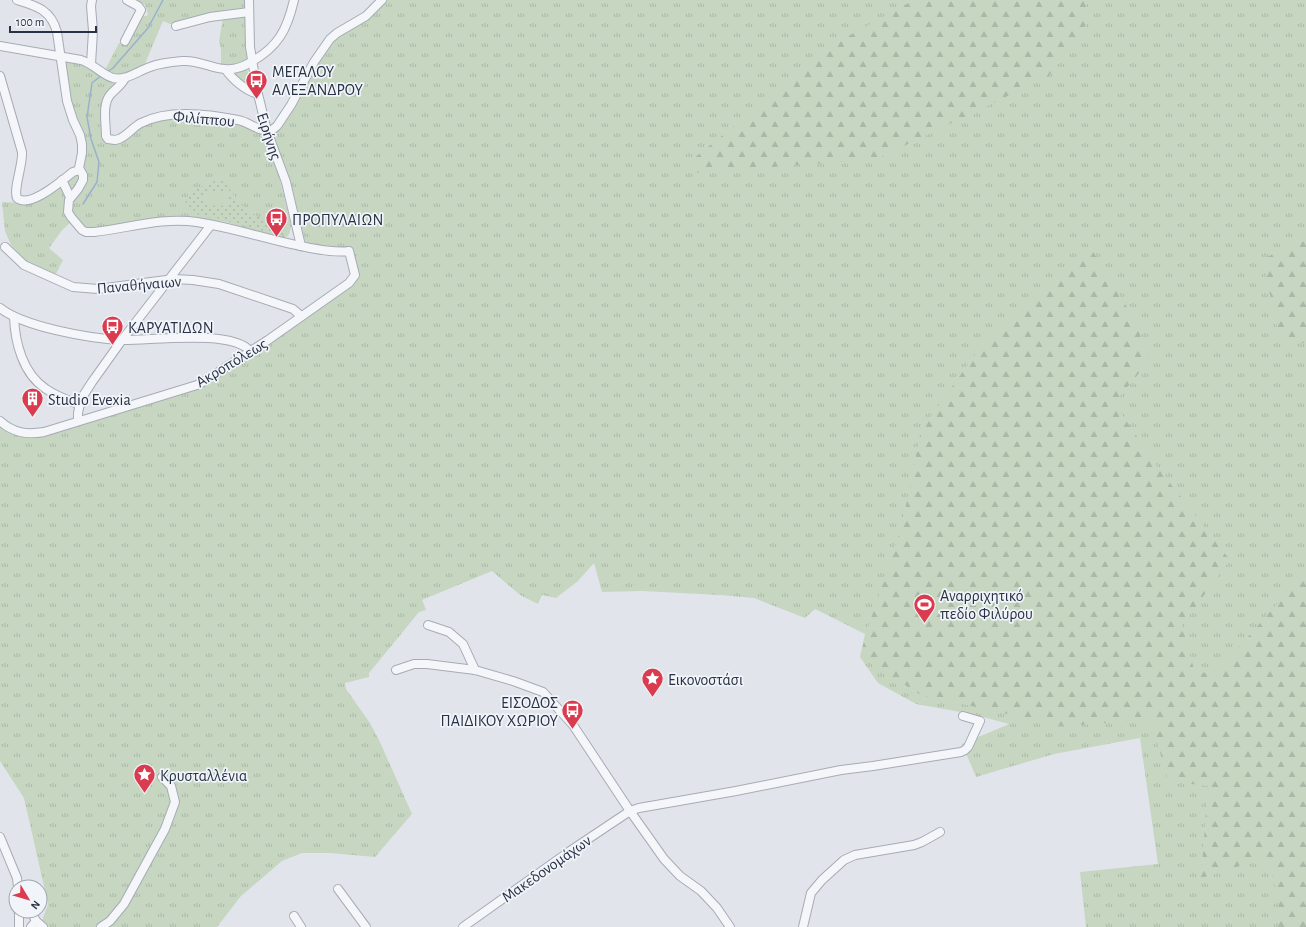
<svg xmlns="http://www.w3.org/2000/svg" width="1306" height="927" font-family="'Alegreya Sans',sans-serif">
  <defs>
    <pattern id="grass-tufts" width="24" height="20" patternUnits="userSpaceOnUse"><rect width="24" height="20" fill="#c6d6c1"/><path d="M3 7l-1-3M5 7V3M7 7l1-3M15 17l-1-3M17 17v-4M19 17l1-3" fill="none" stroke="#aab8a7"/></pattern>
    <pattern id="forest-firs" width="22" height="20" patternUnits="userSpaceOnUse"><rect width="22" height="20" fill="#c6d6c1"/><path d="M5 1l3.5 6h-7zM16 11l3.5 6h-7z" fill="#aab8a7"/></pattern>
    <pattern id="park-dots" width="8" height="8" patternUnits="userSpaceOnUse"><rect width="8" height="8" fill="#c6d6c1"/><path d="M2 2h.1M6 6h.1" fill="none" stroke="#aab8a7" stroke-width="1.8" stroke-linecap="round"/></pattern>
  </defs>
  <rect width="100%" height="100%" fill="#e1e5eb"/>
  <!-- grass -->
  <g fill="url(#grass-tufts)">
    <polygon points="136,0 246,0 246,10 170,24 163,21 144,66 134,71 118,76 105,70 119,43 124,44 141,16 147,16 148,14 145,5"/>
    <path d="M386,0H1306V927H1086L1080,872L1158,864L1140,738L1054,754L976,777L962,744L1009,724L972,714L916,704L878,683L860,657L865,634L815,609L805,618L754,598L720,595L642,591L602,592L594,563L578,581L556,598L542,595L538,604L520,595L492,571L422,600L426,610L419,612L369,673V677L345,683L346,689L370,723L379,740L412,814L375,857L330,853H302L282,861L241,896L217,927H40L48,904L24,798L0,761V425L53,433L200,387L252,354L270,344L355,282L360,276L353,252L351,249C337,248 317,250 305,241L292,186L272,136L278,130L324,51L337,37L367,19Z"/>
    <path d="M233,17H246L248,59C241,66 230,66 221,64V49L219,41L223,18Z"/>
    <polygon points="69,60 86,64 119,81 113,87 104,129 104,141 110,142 139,127 163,119 193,118 239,123 263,135 278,172 291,226 290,232 288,236 281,239 226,222 182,217 155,218 127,222 91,229 84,228 75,219 63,229 49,248 63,260 55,276 29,264 11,245 5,231 2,202 27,203 82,162 69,96 64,61"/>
    <polygon points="247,68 250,84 247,85 235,75 237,71"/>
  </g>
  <!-- forest -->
  <g fill="url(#forest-firs)">
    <polygon points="914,0 1087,0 1086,24 1049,76 877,159 693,173 693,159 841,40"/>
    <polygon points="1306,240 1306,344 1279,335 1262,259"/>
    <polygon points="1092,250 1133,317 1150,360 1114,403 1159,469 1230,560 1182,625 1195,673 1217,672 1306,571 1306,927 1278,927 1280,914 1269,857 1201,878 1208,786 1168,781 1151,720 1063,726 921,695 860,657 866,634 902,525 921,430 987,338"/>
  </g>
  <!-- park -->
  <path fill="url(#park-dots)" d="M217,180L224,181C239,202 247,218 275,221L286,234L281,236L217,218L201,217L193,210L184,207L189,192Z"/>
  <!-- garden -->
  <polygon fill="#c6d6c1" points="205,192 228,193 227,206 204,205"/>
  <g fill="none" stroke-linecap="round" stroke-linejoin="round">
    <!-- stream -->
    <g stroke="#99b1ce" stroke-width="1.5">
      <polyline points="107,72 113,68 148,28 163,0"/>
      <polyline points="83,204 97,182 99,162 91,139 87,117 92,83 102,75"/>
    </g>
    <defs>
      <g id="minor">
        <polyline points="249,0 250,47 257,90 267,131 286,182 301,246"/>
        <polyline points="176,26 210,17 249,12"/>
        <polyline points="125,41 141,10 138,6 127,0"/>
        <path d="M0,46L81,60C94,64 102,75 113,78C126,81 138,71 150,67C160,63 172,62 183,61C199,60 210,68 225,69C234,70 243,67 251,62C278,47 287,30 294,0"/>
        <polyline points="91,64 93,31 91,6 92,0"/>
        <path d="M226,70C233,80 246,91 258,94"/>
        <path d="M0,76L22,152C23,165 13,189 17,198C30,209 61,181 73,172L79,170"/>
        <path d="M125,78C122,85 115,89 110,95C102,105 106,123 106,136L108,139L115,140L119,139C128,135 133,127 141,123C168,109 209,114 238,120C250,122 259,133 272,130L277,126L291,105L314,62L330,39L337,33L366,16L382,0"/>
        <polyline points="62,180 70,197"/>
        <polyline points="5,247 24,265 73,287 98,289 174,279 193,280 219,284 293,309 301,316"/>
        <path d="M0,308C24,327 88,338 120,340C149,341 231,329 250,351"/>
        <path d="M14,317C15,343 23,374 46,389C56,396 68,400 80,405"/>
        <path d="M0,421C13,433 27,435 44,432L197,385L203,382L268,340L349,283L355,275L349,251C336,253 322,250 310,248C272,241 235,228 197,222C162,217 129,228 94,232H86L82,230L71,217L68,212L69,200L78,189L83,180V175L79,168L82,153V144L80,135L73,120L67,101L57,32C51,10 37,6 17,0"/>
        <polyline points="78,421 78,413 81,399 92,382 122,340 211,225"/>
        <polyline points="428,625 449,632 463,644 475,670"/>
        <polyline points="396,670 414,664 427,664 475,670 513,681 543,692 573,725 630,811 664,859 680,876 701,891 717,908 730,927"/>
        <polyline points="0,837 17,878 18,887"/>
        <polyline points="338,889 366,927"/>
        <polyline points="31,911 36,921"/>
        <polyline points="294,916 301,927"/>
        <polyline points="19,927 19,911"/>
        <polyline points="31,927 36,921 43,927"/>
        <polyline points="101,927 110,921 124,904 165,829 175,802 171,786 162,777"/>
        <polyline points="463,927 570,851 630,811 639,808 736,791 841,770 873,766 961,752 965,750 968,747 980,721 963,716"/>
        <polyline points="803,927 811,893 822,880 844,860 855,855 914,845 922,842 940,832"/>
      </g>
    </defs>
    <!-- minor casing -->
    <use href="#minor" stroke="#a6abb6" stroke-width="10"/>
    <!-- minor -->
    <use href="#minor" stroke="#f4f6f9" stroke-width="8"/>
  </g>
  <!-- icons -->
  <defs>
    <symbol id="bus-pin" viewBox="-11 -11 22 30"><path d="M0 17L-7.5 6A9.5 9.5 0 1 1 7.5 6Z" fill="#db3b4f" stroke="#f1f4f8"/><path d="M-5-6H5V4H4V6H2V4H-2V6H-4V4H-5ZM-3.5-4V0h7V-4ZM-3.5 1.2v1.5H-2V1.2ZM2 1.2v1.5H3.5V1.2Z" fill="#fff"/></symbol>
    <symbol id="building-pin" viewBox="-11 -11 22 30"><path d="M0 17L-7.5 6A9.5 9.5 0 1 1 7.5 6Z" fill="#db3b4f" stroke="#f1f4f8"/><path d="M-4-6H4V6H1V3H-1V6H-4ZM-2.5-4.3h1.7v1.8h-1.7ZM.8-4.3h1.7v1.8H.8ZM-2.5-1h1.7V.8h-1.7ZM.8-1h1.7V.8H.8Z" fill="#fff"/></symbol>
    <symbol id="stadium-pin" viewBox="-11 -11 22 30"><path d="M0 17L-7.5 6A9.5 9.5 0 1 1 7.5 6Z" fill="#db3b4f" stroke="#f1f4f8"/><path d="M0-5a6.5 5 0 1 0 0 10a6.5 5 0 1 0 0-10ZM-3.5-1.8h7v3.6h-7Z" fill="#fff"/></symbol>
    <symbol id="sight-pin" viewBox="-11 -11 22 30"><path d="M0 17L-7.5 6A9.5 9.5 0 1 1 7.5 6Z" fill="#db3b4f" stroke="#f1f4f8"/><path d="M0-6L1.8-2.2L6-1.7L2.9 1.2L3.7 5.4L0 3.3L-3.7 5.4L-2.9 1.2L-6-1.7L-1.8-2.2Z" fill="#fff"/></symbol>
  </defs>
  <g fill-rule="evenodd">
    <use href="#bus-pin" x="244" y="68" width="25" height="34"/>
    <use href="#bus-pin" x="264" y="206" width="25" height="34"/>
    <use href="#bus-pin" x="100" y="314" width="25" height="34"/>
    <use href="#building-pin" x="20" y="386" width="25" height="34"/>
    <use href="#stadium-pin" x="912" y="592" width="25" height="34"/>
    <use href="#sight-pin" x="640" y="666" width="25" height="34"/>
    <use href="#bus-pin" x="560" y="698" width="25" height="34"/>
    <use href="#sight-pin" x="132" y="762" width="25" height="34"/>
  </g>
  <g text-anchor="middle" stroke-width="3.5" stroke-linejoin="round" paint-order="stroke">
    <!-- poi labels -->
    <g font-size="16" fill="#283145" stroke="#f1f4f8" text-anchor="start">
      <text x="272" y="77">ΜΕΓΑΛΟΥ<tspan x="272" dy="18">ΑΛΕΞΑΝΔΡΟΥ</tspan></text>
      <text x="292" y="225">ΠΡΟΠΥΛΑΙΩΝ</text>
      <text x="128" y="333">ΚΑΡΥΑΤΙΔΩΝ</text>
      <text x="48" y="405">Studio Evexia</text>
      <text x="940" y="601">Αναρριχητικό<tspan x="940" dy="18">πεδίο Φιλύρου</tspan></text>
      <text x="668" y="685">Εικονοστάσι</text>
      <text x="558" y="708" text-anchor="end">ΕΙΣΟΔΟΣ<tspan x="558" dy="18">ΠΑΙΔΙΚΟΥ ΧΩΡΙΟΥ</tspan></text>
      <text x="160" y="781">Κρυσταλλένια</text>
    </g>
    <!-- street labels -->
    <g font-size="16" fill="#283145" stroke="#f1f4f8">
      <text transform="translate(204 118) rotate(5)" y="6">Φιλίππου</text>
      <text transform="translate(270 136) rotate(72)" y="6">Ειρήνης</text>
      <text transform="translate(139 284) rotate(-5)" y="6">Παναθήναιων</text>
      <text transform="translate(231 362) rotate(-31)" y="6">Ακροπόλεως</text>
      <text transform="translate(546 868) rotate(-35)" y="6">Μακεδονομάχων</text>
    </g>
  </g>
  <!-- north arrow -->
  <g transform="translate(28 899) rotate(128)"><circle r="19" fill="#f1f4f8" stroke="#a1a6b0"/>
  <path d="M0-3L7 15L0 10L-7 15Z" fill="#db3b4f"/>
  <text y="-6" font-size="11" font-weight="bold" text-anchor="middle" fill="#283145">N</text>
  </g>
  <!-- scale -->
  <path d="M10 26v6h86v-6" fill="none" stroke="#283145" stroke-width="2"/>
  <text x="16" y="26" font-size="12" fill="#283145" stroke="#f1f4f8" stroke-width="3" paint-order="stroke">100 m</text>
</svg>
